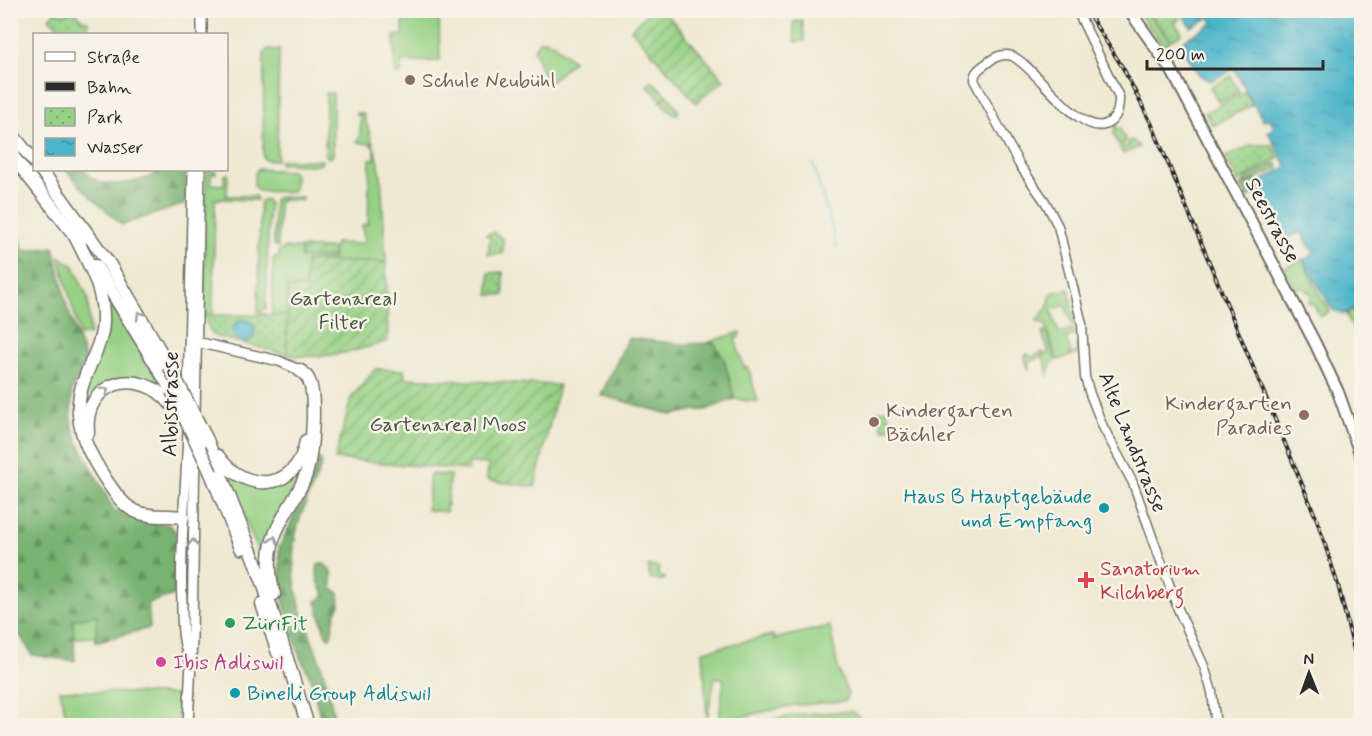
<svg xmlns="http://www.w3.org/2000/svg" width="1372" height="736" font-family="Mynerve,sans-serif">
  <defs>
    <pattern id="forest-firs" width="22" height="20" patternUnits="userSpaceOnUse" patternTransform="scale(1.5)"><rect width="22" height="20" fill="#78b372"/><path d="M5 1l3.5 6h-7zM16 11l3.5 6h-7z" fill="#63925e"/></pattern>
    <pattern id="park-dots" width="8" height="8" patternUnits="userSpaceOnUse" patternTransform="scale(1.5)"><rect width="8" height="8" fill="#96d185"/><path d="M2 2h.1M6 6h.1" fill="none" stroke="#7baa6d" stroke-width="1.8" stroke-linecap="round"/></pattern>
    <pattern id="garden-furrows" width="10" height="10" patternUnits="userSpaceOnUse" patternTransform="scale(1.5)"><rect width="10" height="10" fill="#96d185"/><path d="M-1 1l2-2M0 10L10 0M9 11l2-2" fill="none" stroke="#7baa6d"/></pattern>
    <pattern id="water-ripples" width="26" height="14" patternUnits="userSpaceOnUse" patternTransform="scale(1.5)"><rect width="26" height="14" fill="#4cb5ca"/><path d="M2 4q2-2 4 0t4 0M15 11q2-2 4 0t4 0" fill="none" stroke="#3f93a4"/></pattern>
  </defs>
  <rect width="100%" height="100%" fill="#f7f3e8"/>
  <filter id="ink" filterUnits="userSpaceOnUse"><feTurbulence type="fractalNoise" baseFrequency=".0167" numOctaves="2"/><feDisplacementMap in="SourceGraphic" scale="12" xChannelSelector="R" yChannelSelector="G"/><feConvolveMatrix kernelMatrix="1 2 1 2 8 2 1 2 1" color-interpolation-filters="sRGB"/></filter>
  <filter id="wash" filterUnits="userSpaceOnUse"><feTurbulence type="fractalNoise" baseFrequency=".008" numOctaves="4" result="noise"/><feDisplacementMap in="SourceGraphic" scale="24" xChannelSelector="R" yChannelSelector="G"/><feGaussianBlur stdDeviation="1.35" result="paint"/><feColorMatrix in="noise" values="0 0 0 0 0 0 0 0 0 0 0 0 0 0 0 0 0 1.4 0 .05"/><feComposite in="paint" operator="in"/></filter>
  <g filter="url(#wash)">
    <rect width="100%" height="100%" fill="#efe9d1"/>
    <!-- grass -->
    <g fill="#96d185" stroke="#607e58" stroke-width="1.5">
      <polygon points="403,11 439,11 440,61 401,62 401,74 395,74 394,36 403,35"/>
      <polygon points="1137,11 1145,11 1170,41 1163,46"/>
      <polygon points="802,20 805,41 795,42 793,22"/>
      <polygon points="546,40 554,44 573,61 547,85 534,49 539,41"/>
      <polygon points="268,49 279,50 277,160 265,160 263,157 264,54"/>
      <polygon points="652,81 667,95 661,100 647,85"/>
      <polygon points="326,93 333,93 333,153 332,157 329,158 325,155"/>
      <polygon points="356,113 363,113 378,159 381,176 386,262 307,261 305,288 288,288 288,315 272,316 273,258 279,258 279,250 284,250 284,248 301,248 301,257 334,249 335,243 361,244 364,241 362,225 368,224 370,159 375,159 375,150 371,144 357,142 360,135 360,115 356,115"/>
      <polygon points="1115,124 1118,129 1120,128 1126,141 1122,143 1124,147 1129,146 1128,142 1132,140 1139,147 1123,154 1114,135"/>
      <polygon points="280,160 322,160 322,162 319,165 280,164"/>
      <polygon points="1276,163 1279,168 1243,184 1245,180"/>
      <polygon points="258,169 292,171 295,176 294,189 291,192 258,191 254,185 255,173"/>
      <polygon points="206,170 214,170 216,172 216,174 211,174 211,184 224,185 224,175 228,174 227,196 255,196 257,200 215,199 213,315 204,315"/>
      <polygon points="278,197 302,197 302,200 279,200 278,247 274,245 274,200"/>
      <polygon points="262,200 267,200 269,204 266,309 261,310 261,313 266,314 266,316 258,315 260,202"/>
      <polygon points="59,256 74,266 88,299 90,334 80,336"/>
      <polygon points="1302,259 1322,299 1326,303 1330,311 1320,317 1313,303 1309,304 1308,302 1312,296 1309,291 1306,292 1303,287 1295,289 1284,268"/>
      <polygon points="1069,289 1075,324 1072,325 1065,305 1051,310 1059,333 1072,329 1074,335 1066,338 1071,352 1069,353 1070,355 1077,352 1076,345 1078,345 1080,353 1057,360 1045,324 1037,321 1047,308 1052,293"/>
      <polygon points="107,296 132,333 165,392 115,380 84,420 84,388 109,327 105,303"/>
      <polygon points="740,332 739,337 735,339 744,368 748,367 758,402 735,399 724,360 714,343 709,342"/>
      <polygon points="1046,332 1056,360 1051,364 1048,375 1043,356 1028,363 1030,368 1028,369 1025,356 1027,354 1032,357 1043,352 1044,355 1049,353 1042,333"/>
      <polygon points="308,453 265,569 225,470 269,485"/>
      <polygon points="430,474 450,475 446,512 427,510"/>
      <polygon points="97,615 96,637 74,638 72,620"/>
      <polygon points="830,626 838,669 848,694 845,701 789,706 720,722 719,719 724,679 715,677 707,719 703,651 773,635 774,639"/>
      <polygon points="60,690 178,695 178,725 68,725"/>
      <polygon points="852,711 858,716 860,725 743,725 803,714"/>
    </g>
    <!-- forest -->
    <g fill="url(#forest-firs)" stroke="#526f4e" stroke-width="1.5">
      <path d="M66,170H85C96,190 137,185 155,174L154,170H186L185,204L122,225L82,188Z"/>
      <polygon points="1256,180 1260,192 1247,198 1240,186"/>
      <polygon points="16,238 21,239 23,251 54,247 67,307 86,361 72,390 71,421 78,442 114,510 144,523 169,525 176,532 174,595 148,603 150,628 95,642 97,615 73,620 75,661 32,655 11,620 10,242"/>
      <polygon points="628,338 681,344 714,343 724,360 735,399 705,410 696,410 672,415 601,395"/>
      <path d="M318,458L322,463C313,490 296,518 294,546C290,596 309,627 323,671C329,689 332,708 336,725H322L311,679L300,657L282,597L279,548L312,479Z"/>
      <path d="M323,563L332,571V589L339,593L340,605L335,614L331,637H328L325,633L316,601L325,596C319,585 315,578 318,565Z"/>
    </g>
    <!-- park -->
    <g fill="url(#park-dots)" stroke="#607e58" stroke-width="1.5">
      <polygon points="75,10 82,20 88,21 87,30 60,29 49,18 55,12 67,14"/>
      <polygon points="1147,11 1174,11 1180,19 1175,23 1182,33 1172,40"/>
      <polygon points="1231,76 1239,92 1219,102 1210,87"/>
      <polygon points="1245,91 1252,105 1213,126 1205,113"/>
      <polygon points="668,95 679,112 675,115 660,102"/>
      <polygon points="1252,145 1272,145 1279,158 1238,182 1225,157"/>
      <polygon points="493,232 503,239 503,254 488,254 490,237 486,235"/>
      <polygon points="503,272 504,295 489,295 489,273"/>
      <polygon points="1358,308 1361,310 1361,346 1346,314"/>
      <polygon points="204,315 288,315 287,355 215,336 209,329"/>
      <polygon points="886,409 893,427 883,430 877,412"/>
      <polygon points="648,566 659,567 658,573 662,578 665,577 665,579 659,581 650,579"/>
    </g>
    <!-- garden -->
    <g fill="url(#garden-furrows)" stroke="#607e58" stroke-width="1.5">
      <polygon points="651,10 664,11 724,80 696,103 631,29"/>
      <polygon points="301,248 334,248 333,258 301,257"/>
      <path d="M306,261L386,262L388,341C354,352 323,360 287,355L288,288H305Z"/>
      <polygon points="375,369 404,370 405,378 559,385 535,487 487,480 488,464 469,463 468,470 335,459 351,398"/>
    </g>
    <!-- water -->
    <g fill="url(#water-ripples)" stroke="#3c707a" stroke-width="1.5">
      <polygon points="1180,11 1361,11 1361,305 1343,314 1333,310 1303,260 1314,254 1301,232 1288,238 1260,189 1263,180 1287,167 1268,132 1274,127 1269,118 1263,121 1234,69 1210,81 1200,76 1181,48 1186,44 1184,40 1213,23 1210,17 1191,27"/>
      <circle cx="244" cy="331" r="11"/>
    </g>
    <g fill="none" stroke-linecap="round" stroke-linejoin="round">
      <!-- stream -->
      <polyline stroke="#4cb5ca" stroke-width="1.5" points="813,163 837,247"/>
    </g>
  </g>
  <g filter="url(#ink)">
    <g fill="none" stroke-linecap="round" stroke-linejoin="round">
      <defs>
        <path id="tertiary" d="M1077,10L1119,97C1119,107 1118,116 1110,122C1083,143 1036,66 1012,56C1003,53 994,57 987,63C980,68 974,72 974,80L1019,164L1046,203L1058,226L1082,324L1085,377L1090,394L1103,427L1133,483L1178,609L1204,666L1212,692L1216,726"/>
        <g id="secondary">
          <polyline points="202,34 202,10"/>
          <polyline points="192,341 279,361 299,370"/>
          <polyline points="188,401 193,170"/>
          <polyline points="195,414 200,170"/>
          <path d="M188,427C187,486 179,544 182,603C182,621 182,641 189,658"/>
          <polyline points="188,726 192,638 195,440"/>
        </g>
        <polyline id="primary" points="1129,10 1172,71 1315,343 1338,392 1362,459"/>
        <g id="motorway">
          <polyline points="10,132 34,161"/>
          <polyline points="10,153 80,242"/>
          <polyline points="41,170 108,262 169,366"/>
          <path d="M76,238C89,264 104,290 103,320C103,347 85,368 80,394C74,428 90,456 108,483C115,493 122,504 133,510C147,518 167,515 183,517"/>
          <polyline points="96,266 172,391"/>
          <path d="M88,433C82,381 140,365 171,404"/>
          <polyline points="207,440 263,582 308,726"/>
          <path d="M218,456C245,494 297,492 306,441"/>
          <polyline points="211,473 241,548"/>
          <path d="M274,594C269,576 268,558 273,540C280,516 298,498 306,474C312,456 316,401 310,383C308,377 305,373 299,370"/>
          <polyline points="262,604 278,653"/>
        </g>
      </defs>
      <!-- tertiary casing -->
      <use href="#tertiary" stroke="#706e65" stroke-width="11"/>
      <!-- secondary casing -->
      <use href="#secondary" stroke="#706e65" stroke-width="12"/>
      <!-- primary casing -->
      <use href="#primary" stroke="#706e65" stroke-width="14"/>
      <!-- motorway casing -->
      <use href="#motorway" stroke="#706e65" stroke-width="15"/>
      <!-- tertiary -->
      <use href="#tertiary" stroke="#fff" stroke-width="8"/>
      <!-- secondary -->
      <use href="#secondary" stroke="#fff" stroke-width="9"/>
      <!-- primary -->
      <use href="#primary" stroke="#fff" stroke-width="10"/>
      <!-- motorway -->
      <use href="#motorway" stroke="#fff" stroke-width="12"/>
      <defs>
        <polyline id="rail" points="1086,10 1123,68 1152,125 1317,520 1338,585 1362,683"/>
      </defs>
      <!-- rail casing -->
      <use href="#rail" stroke="#2b2b2b" stroke-width="4"/>
      <!-- rail -->
      <use href="#rail" stroke="#f7f3e8" stroke-width="1.5" stroke-dasharray="4.5" stroke-linecap="butt"/>
      <defs>
        <g id="motorway-bridge">
          <polyline points="169,366 207,440"/>
          <polyline points="172,391 211,473"/>
        </g>
      </defs>
      <!-- motorway-bridge casing -->
      <use href="#motorway-bridge" stroke="#706e65" stroke-width="15" stroke-linecap="butt"/>
      <!-- motorway-bridge -->
      <use href="#motorway-bridge" stroke="#fff" stroke-width="12"/>
    </g>
    <!-- one-way arrows -->
    <defs><path id="oneway-chevron" d="M-2-3.5L2.5 0L-2 3.5" fill="none" stroke-width="1.6" stroke-linecap="round" stroke-linejoin="round" transform="scale(1.5)"/></defs>
    <g stroke="#a0a0a0">
      <use href="#oneway-chevron" transform="translate(140 315) rotate(-121)"/>
      <use href="#oneway-chevron" transform="translate(105 391) rotate(-37)"/>
      <use href="#oneway-chevron" transform="translate(274 540) rotate(-75)"/>
      <use href="#oneway-chevron" transform="translate(193 543) rotate(-89)"/>
    </g>
  </g>
  <!-- markers -->
  <g fill="#8d6e63" stroke="#f7f3e8" stroke-width="2">
    <circle cx="410" cy="80" r="6"/>
    <circle cx="1304" cy="415" r="6"/>
    <circle cx="874" cy="422" r="6"/>
  </g>
  <g fill="#0f9aa8" stroke="#f7f3e8" stroke-width="2">
    <circle cx="1104" cy="508" r="6"/>
    <circle cx="235" cy="693" r="6"/>
  </g>
  <path fill="#e0444e" stroke="#f7f3e8" stroke-width="2" d="M1083 571h6v6h6v6h-6v6h-6v-6h-6v-6h6z"/>
  <circle fill="#2e9e5b" stroke="#f7f3e8" stroke-width="2" cx="230" cy="623" r="6"/>
  <circle fill="#d1479c" stroke="#f7f3e8" stroke-width="2" cx="161" cy="662" r="6"/>
  <g text-anchor="middle" stroke-width="5" stroke-linejoin="round" paint-order="stroke">
    <!-- education labels -->
    <g font-size="21" fill="#785e54" stroke="#f7f3e8" text-anchor="start">
      <text x="422" y="87">Schule Neubühl</text>
      <text x="1292" y="410" text-anchor="end">Kindergarten<tspan x="1292" dy="24">Paradies</tspan></text>
      <text x="886" y="417">Kindergarten<tspan x="886" dy="24">Bächler</tspan></text>
    </g>
    <!-- street labels -->
    <g font-size="21" fill="#2b2b2b" stroke="#f7f3e8">
      <text transform="translate(1273 220) rotate(62)" y="7">Seestrasse</text>
      <text transform="translate(170 404) rotate(-89)" y="7">Albisstrasse</text>
      <text transform="translate(1133 442) rotate(68)" y="7">Alte Landstrasse</text>
    </g>
    <!-- park labels -->
    <g font-size="21" fill="#465442" stroke="#f7f3e8">
      <text x="343" y="305">Gartenareal<tspan x="343" dy="24">Filter</tspan></text>
      <text x="448" y="431">Gartenareal Moos</text>
    </g>
    <!-- culture labels -->
    <g font-size="21" fill="#0d838f" stroke="#f7f3e8" text-anchor="end">
      <text x="1092" y="503">Haus B Hauptgebäude<tspan x="1092" dy="24">und Empfang</tspan></text>
      <text x="247" y="700" text-anchor="start">Binelli Group Adliswil</text>
    </g>
    <!-- health labels -->
    <g font-size="21" fill="#be3a42" stroke="#f7f3e8" text-anchor="start">
      <text x="1100" y="575">Sanatorium<tspan x="1100" dy="24">Kilchberg</tspan></text>
    </g>
    <!-- leisure labels -->
    <g font-size="21" fill="#27864d" stroke="#f7f3e8" text-anchor="start">
      <text x="242" y="630">ZüriFit</text>
    </g>
    <!-- hotel labels -->
    <g font-size="21" fill="#b23c85" stroke="#f7f3e8" text-anchor="start">
      <text x="173" y="669">Ibis Adliswil</text>
    </g>
  </g>
  <!-- margin -->
  <rect width="1372" height="736" fill="none" stroke="#f7f3e8" stroke-width="36"/>
  <!-- legend -->
  <rect x="33" y="33" width="195" height="138" fill="#f7f3e8" stroke="#a5a39c" stroke-width="1.5"/>
  <rect x="45" y="52" width="30" height="9" fill="#ffffff" stroke="#a5a39c" stroke-width="1.5"/>
  <text x="87" y="63" font-size="18" fill="#2b2b2b">Straße</text>
  <rect x="45" y="82" width="30" height="9" fill="#2b2b2b" stroke="#a5a39c" stroke-width="1.5"/>
  <text x="87" y="93" font-size="18" fill="#2b2b2b">Bahn</text>
  <rect x="45" y="108" width="30" height="18" fill="url(#park-dots)" stroke="#a5a39c" stroke-width="1.5"/>
  <text x="87" y="123" font-size="18" fill="#2b2b2b">Park</text>
  <rect x="45" y="138" width="30" height="18" fill="url(#water-ripples)" stroke="#a5a39c" stroke-width="1.5"/>
  <text x="87" y="153" font-size="18" fill="#2b2b2b">Wasser</text>
  <!-- north arrow -->
  <g transform="translate(1309 673) rotate(359)" stroke="#f7f3e8" stroke-width="4.5" paint-order="stroke">
  <path d="M0-4.5L10 22L0 15L-10 22Z" fill="#2b2b2b"/>
  <text y="-9" font-size="16" font-weight="bold" text-anchor="middle" fill="#2b2b2b">N</text>
  </g>
  <!-- scale -->
  <path d="M1147 60v9h176v-9" fill="none" stroke="#2b2b2b" stroke-width="3"/>
  <text x="1156" y="60" font-size="18" fill="#2b2b2b" stroke="#f7f3e8" stroke-width="4.5" paint-order="stroke">200 m</text>
</svg>
